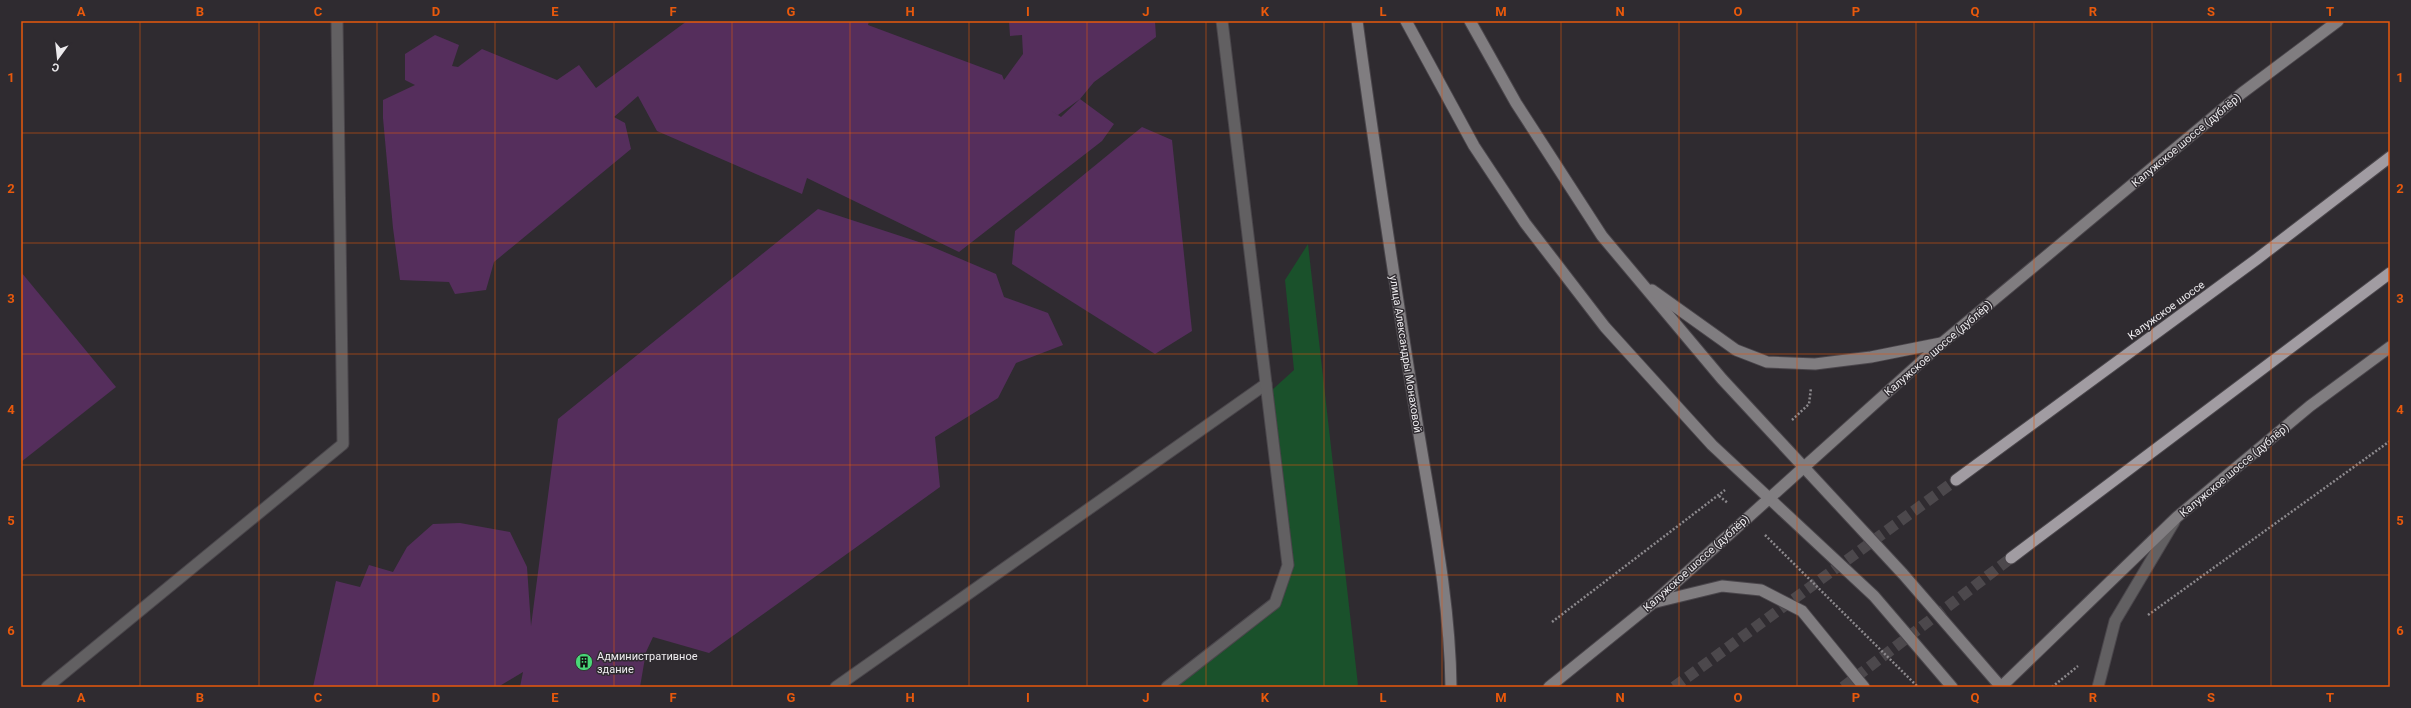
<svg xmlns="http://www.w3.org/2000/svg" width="2411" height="708" font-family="Roboto,sans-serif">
  <rect width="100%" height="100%" fill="#2f2b30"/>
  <!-- green -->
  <polygon fill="#1a512b" points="1308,244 1358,685 1355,687 1177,687 1280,604 1294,566 1272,390 1294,370 1285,280"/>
  <!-- building -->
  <g fill="#552e5c">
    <polygon points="687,21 869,21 868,25 1002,75 1004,80 1023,54 1022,35 1010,36 1009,21 1155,21 1156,37 1094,82 1080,99 1058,115 1047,108 1061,117 1080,99 1114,124 1102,141 959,252 807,178 802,194 657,131 638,96 614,117 625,123 631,149 494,262 486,290 455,294 449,282 400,280 393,228 383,118 383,100 415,85 405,80 405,54 435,35 459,45 452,66 458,67 482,49 557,80 579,65 596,88"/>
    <polygon points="1142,127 1172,140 1192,331 1155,354 1012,264 1015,231"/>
    <polygon points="818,209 928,245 996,274 1004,297 1048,313 1063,345 1016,363 998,398 935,437 940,487 709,653 653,637 646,652 640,687 520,687 523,672 498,687 313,687 336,581 360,587 369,565 393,572 407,547 433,524 460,523 510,532 527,567 531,626 558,419"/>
    <polygon points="21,272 116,387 21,462"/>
  </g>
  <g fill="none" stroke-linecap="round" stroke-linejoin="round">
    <!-- trunk-tunnel -->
    <g stroke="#4c484c" stroke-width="11" stroke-dasharray="11 5.5" stroke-linecap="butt">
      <polyline points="1674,687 1956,480"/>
      <polyline points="1843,687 2011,558"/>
    </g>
    <defs>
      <g id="service">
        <polyline points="47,687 343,444 337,21"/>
        <polyline points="836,687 1266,384"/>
        <polyline points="1167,687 1275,603 1288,565 1222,21"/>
      </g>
      <polyline id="tertiary" points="2098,687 2115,621 2174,522"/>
      <g id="secondary">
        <path d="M1357,21C1375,153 1395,284 1416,416C1430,505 1450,596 1451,687"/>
        <polyline points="1406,21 1474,146 1525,223 1605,327 1712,445 1874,596 1952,687"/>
        <polyline points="1470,21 1516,103 1602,236 1722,379 1903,574 2001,687"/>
        <polyline points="1652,290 1736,350 1767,362 1815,364 1871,357 1941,343"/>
        <polyline points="1656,602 1722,586 1761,590 1802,611 1864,687"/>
        <polyline points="1549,687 1654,602 1942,343 2242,93 2338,21"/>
        <polyline points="2001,687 2177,517 2310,406 2390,347"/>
      </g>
      <g id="trunk">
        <polyline points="1956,480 2257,259 2390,157"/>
        <polyline points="2011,558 2390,273"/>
      </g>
    </defs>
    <!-- service casing -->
    <use href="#service" stroke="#4a464b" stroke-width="13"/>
    <!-- tertiary casing -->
    <use href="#tertiary" stroke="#4a464b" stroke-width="13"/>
    <!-- secondary casing -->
    <use href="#secondary" stroke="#4a464b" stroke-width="13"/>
    <!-- trunk casing -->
    <use href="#trunk" stroke="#4a464b" stroke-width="13"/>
    <!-- path -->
    <g stroke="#8c898d" stroke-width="2.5" stroke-dasharray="2 2" stroke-linecap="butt">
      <polyline points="1792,420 1809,404 1811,388"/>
      <polyline points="1719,496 1728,503"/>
      <polyline points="1765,535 1918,687"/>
      <polyline points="2148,615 2390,441"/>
      <polyline points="1552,622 1725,490"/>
      <polyline points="2052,687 2078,666"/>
    </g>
    <!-- service -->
    <use href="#service" stroke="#626062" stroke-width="11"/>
    <!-- tertiary -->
    <use href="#tertiary" stroke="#626062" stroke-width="11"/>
    <!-- secondary -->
    <use href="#secondary" stroke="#807d80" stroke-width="11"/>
    <!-- trunk -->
    <use href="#trunk" stroke="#a19ca2" stroke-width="11"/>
  </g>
  <!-- grid -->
  <path fill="none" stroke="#e8590c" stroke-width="1" stroke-opacity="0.55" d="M140,21V687M259,21V687M377,21V687M495,21V687M614,21V687M732,21V687M850,21V687M969,21V687M1087,21V687M1206,21V687M1324,21V687M1442,21V687M1561,21V687M1679,21V687M1797,21V687M1916,21V687M2034,21V687M2152,21V687M2271,21V687M21,133H2390M21,243H2390M21,354H2390M21,465H2390M21,575H2390"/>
  <!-- icons -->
  <defs>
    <symbol id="building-disc" viewBox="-11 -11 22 22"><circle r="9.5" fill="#49d778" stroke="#2f2b30"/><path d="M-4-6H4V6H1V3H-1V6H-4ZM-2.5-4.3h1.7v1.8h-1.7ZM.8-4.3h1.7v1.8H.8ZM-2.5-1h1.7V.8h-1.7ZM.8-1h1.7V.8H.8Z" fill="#111"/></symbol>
  </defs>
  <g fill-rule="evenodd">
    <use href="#building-disc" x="574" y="652" width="20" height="20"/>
  </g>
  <g text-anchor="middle" stroke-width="3" stroke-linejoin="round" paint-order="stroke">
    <!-- street labels -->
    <g font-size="11" fill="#edebee" stroke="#2f2b30">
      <text transform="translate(2186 140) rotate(-40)" y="4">Калужское шоссе (дублёр)</text>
      <text transform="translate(2166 310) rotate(-36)" y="4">Калужское шоссе</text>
      <text transform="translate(1938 348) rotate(-41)" y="4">Калужское шоссе (дублёр)</text>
      <text transform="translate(1406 354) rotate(81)" y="4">улица Александры Монаховой</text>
      <text transform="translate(2234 470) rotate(-40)" y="4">Калужское шоссе (дублёр)</text>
      <text transform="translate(1696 563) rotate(-42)" y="4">Калужское шоссе (дублёр)</text>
    </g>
    <!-- poi labels -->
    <g font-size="11" fill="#edebee" stroke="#2f2b30" text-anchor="start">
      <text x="597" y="660">Административное<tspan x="597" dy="13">здание</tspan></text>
    </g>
  </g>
  <!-- border -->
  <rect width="2411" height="708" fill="none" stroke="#2f2b30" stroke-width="44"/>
  <!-- north arrow -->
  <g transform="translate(58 58) rotate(195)" stroke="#2f2b30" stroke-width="3" paint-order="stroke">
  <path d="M0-3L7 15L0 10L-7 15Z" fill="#edebee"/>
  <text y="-6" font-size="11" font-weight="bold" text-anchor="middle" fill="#edebee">С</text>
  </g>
  <rect x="22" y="22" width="2367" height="664" fill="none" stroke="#e8590c" stroke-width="1.5"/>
  <g font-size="13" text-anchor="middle" font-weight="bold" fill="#e8590c">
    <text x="81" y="16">A</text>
    <text x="200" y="16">B</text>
    <text x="318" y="16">C</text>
    <text x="436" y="16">D</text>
    <text x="555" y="16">E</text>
    <text x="673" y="16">F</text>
    <text x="791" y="16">G</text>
    <text x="910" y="16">H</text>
    <text x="1028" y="16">I</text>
    <text x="1146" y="16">J</text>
    <text x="1265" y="16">K</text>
    <text x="1383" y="16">L</text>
    <text x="1501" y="16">M</text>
    <text x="1620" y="16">N</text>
    <text x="1738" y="16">O</text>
    <text x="1856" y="16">P</text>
    <text x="1975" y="16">Q</text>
    <text x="2093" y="16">R</text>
    <text x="2211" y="16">S</text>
    <text x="2330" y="16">T</text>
    <text x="11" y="82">1</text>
    <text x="2400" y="82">1</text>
    <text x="11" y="193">2</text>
    <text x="2400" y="193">2</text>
    <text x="11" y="303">3</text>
    <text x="2400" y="303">3</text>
    <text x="11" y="414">4</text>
    <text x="2400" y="414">4</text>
    <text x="11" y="525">5</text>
    <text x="2400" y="525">5</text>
    <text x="11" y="635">6</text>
    <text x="2400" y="635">6</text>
    <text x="81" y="702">A</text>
    <text x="200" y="702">B</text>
    <text x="318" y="702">C</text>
    <text x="436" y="702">D</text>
    <text x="555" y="702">E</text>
    <text x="673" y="702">F</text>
    <text x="791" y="702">G</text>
    <text x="910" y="702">H</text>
    <text x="1028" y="702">I</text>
    <text x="1146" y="702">J</text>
    <text x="1265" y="702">K</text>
    <text x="1383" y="702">L</text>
    <text x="1501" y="702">M</text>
    <text x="1620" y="702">N</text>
    <text x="1738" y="702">O</text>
    <text x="1856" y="702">P</text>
    <text x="1975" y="702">Q</text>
    <text x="2093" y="702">R</text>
    <text x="2211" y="702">S</text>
    <text x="2330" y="702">T</text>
  </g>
</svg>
